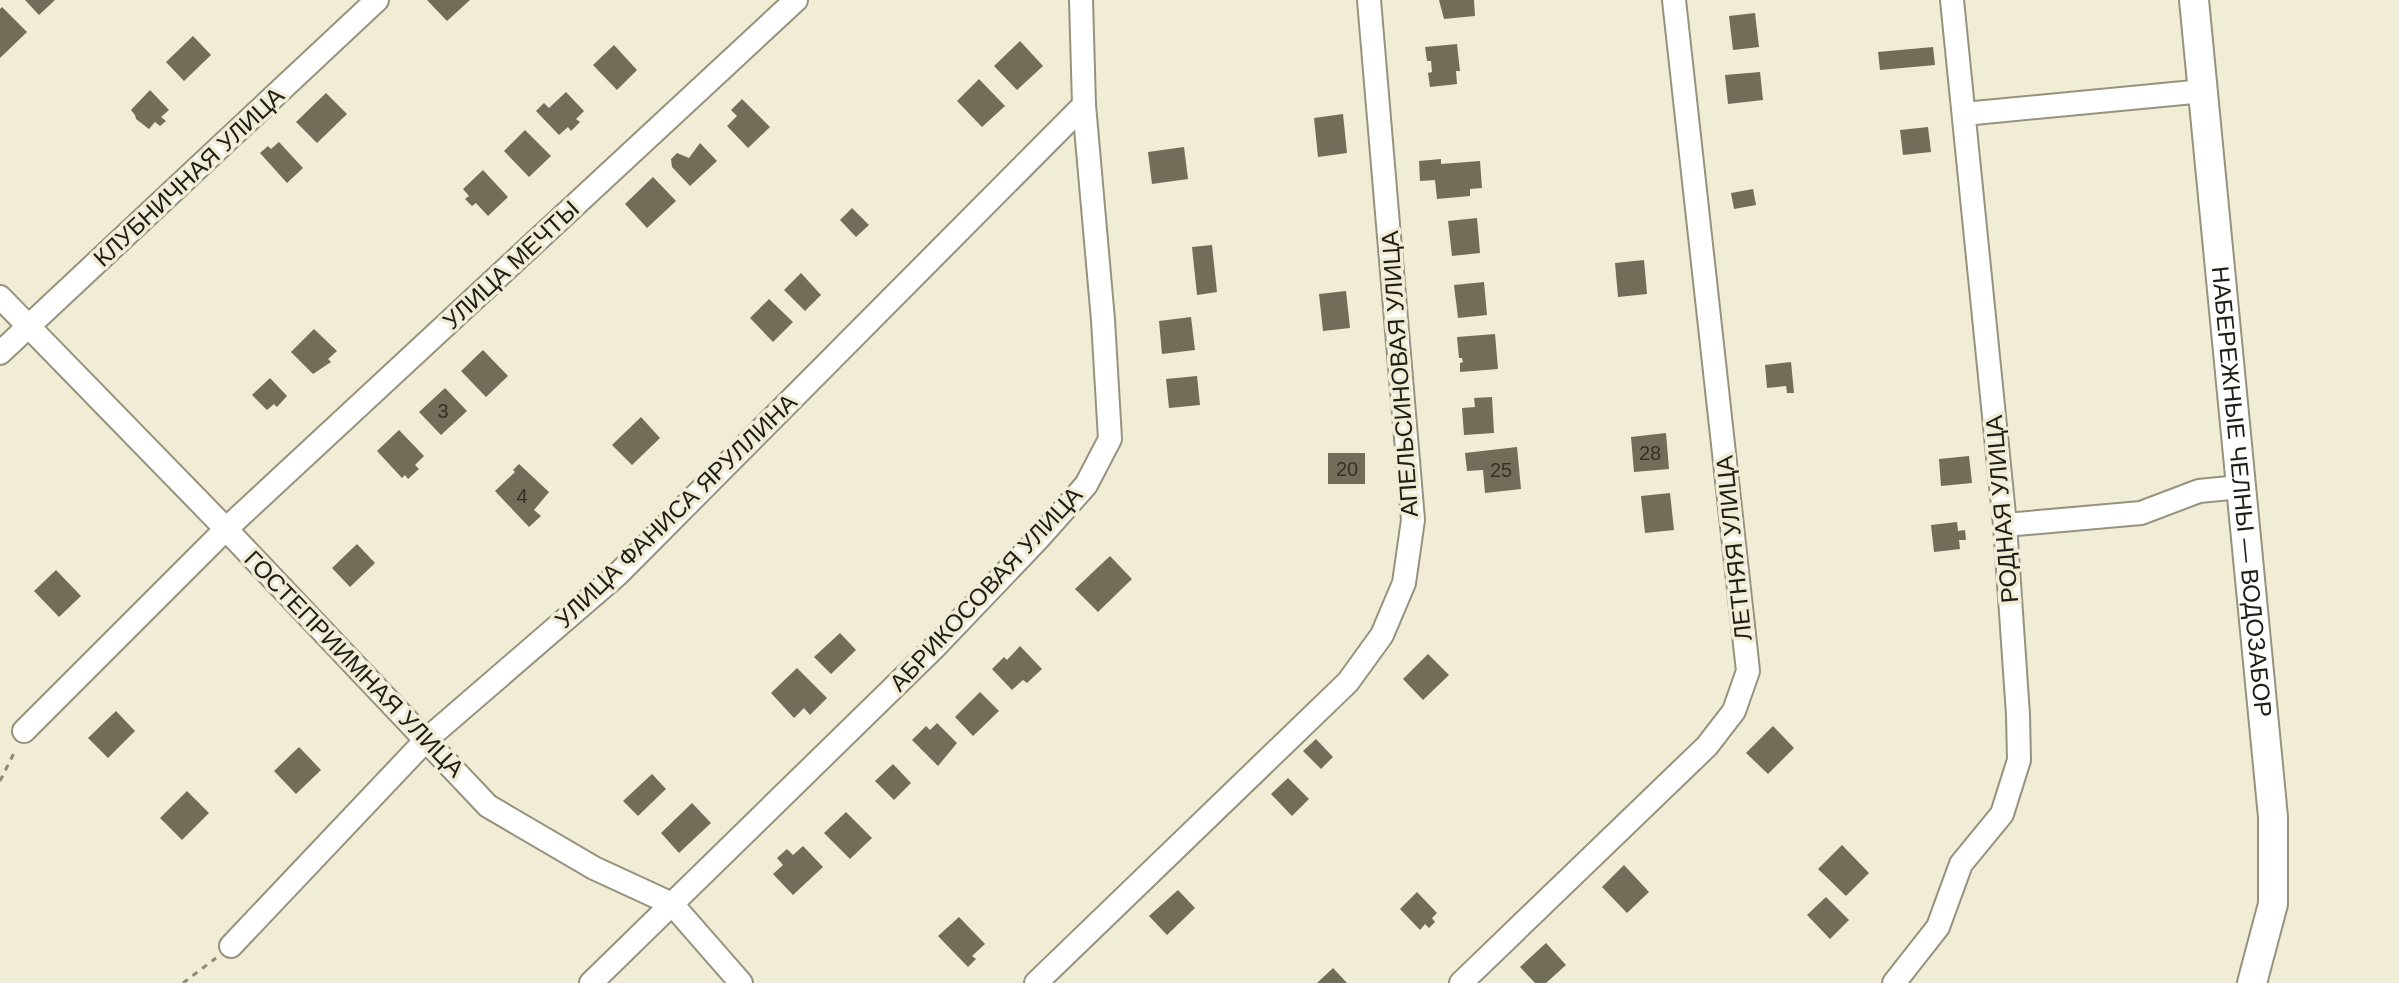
<svg xmlns="http://www.w3.org/2000/svg" width="2399" height="983" font-family="Helvetica,sans-serif">
  <rect width="100%" height="100%" fill="#f1ecd5"/>
  <!-- building -->
  <g fill="#726d59">
    <polygon points="25,0 55,0 39,15"/>
    <polygon points="427,0 470,0 447,21"/>
    <polygon points="1439,0 1474,0 1475,16 1444,19"/>
    <polygon points="2,7 27,32 0,58 0,9"/>
    <polygon points="1755,13 1759,47 1733,50 1729,16"/>
    <polygon points="193,36 211,55 184,81 166,62"/>
    <polygon points="1020,41 1043,66 1017,90 994,66"/>
    <polygon points="1457,44 1460,71 1456,71 1457,84 1430,87 1428,73 1432,72 1431,61 1427,61 1425,47"/>
    <polygon points="614,45 637,70 617,90 593,65"/>
    <polygon points="1933,47 1935,65 1880,70 1878,52"/>
    <polygon points="1760,72 1763,100 1728,104 1725,75"/>
    <polygon points="979,79 1005,106 982,127 957,101"/>
    <polygon points="150,90 169,110 161,117 166,121 160,126 155,122 149,129 136,119 135,115 131,110"/>
    <polygon points="566,92 584,111 576,119 580,122 571,131 568,127 559,135 536,111 544,103 549,108"/>
    <polygon points="326,93 347,114 317,143 296,122"/>
    <polygon points="742,99 770,127 748,148 727,126 737,116 731,110"/>
    <polygon points="1343,114 1347,153 1318,157 1314,118"/>
    <polygon points="1928,127 1931,152 1903,155 1900,130"/>
    <polygon points="525,130 551,156 529,177 504,151"/>
    <polygon points="279,142 303,168 287,183 260,153 268,146 271,149"/>
    <polygon points="700,143 717,161 690,186 672,167 671,159 677,153 689,158"/>
    <polygon points="1184,147 1188,179 1152,184 1148,152"/>
    <polygon points="1441,159 1441,164 1480,161 1482,188 1470,189 1470,196 1437,199 1435,180 1420,181 1419,161"/>
    <polygon points="483,170 508,197 488,216 476,203 472,206 465,199 469,196 463,189"/>
    <polygon points="653,177 676,201 647,228 625,204"/>
    <polygon points="1753,189 1756,205 1734,209 1731,193"/>
    <polygon points="852,208 869,225 856,237 840,220"/>
    <polygon points="1477,218 1480,253 1452,256 1448,221"/>
    <polygon points="1212,245 1217,292 1197,295 1192,247"/>
    <polygon points="1644,260 1647,294 1618,297 1615,263"/>
    <polygon points="801,273 821,295 805,311 784,290"/>
    <polygon points="1484,282 1487,315 1458,318 1454,285"/>
    <polygon points="1346,291 1350,328 1323,331 1319,294"/>
    <polygon points="769,299 793,322 773,342 750,318"/>
    <polygon points="1191,317 1195,350 1162,354 1159,321"/>
    <polygon points="314,329 337,351 328,359 331,362 313,374 291,352"/>
    <polygon points="1495,334 1498,369 1460,372 1460,363 1463,362 1462,358 1459,358 1457,337"/>
    <polygon points="483,350 508,376 486,397 461,371"/>
    <polygon points="1791,362 1794,393 1787,393 1786,386 1767,388 1765,365"/>
    <polygon points="1197,376 1200,405 1169,408 1166,379"/>
    <polygon points="270,378 287,396 277,407 274,404 267,410 252,395"/>
    <polygon points="445,388 467,411 441,435 419,412"/>
    <polygon points="1492,397 1494,433 1464,435 1462,408 1475,407 1474,398"/>
    <polygon points="641,417 660,438 632,465 612,445"/>
    <polygon points="399,430 424,456 415,465 419,469 408,479 405,475 402,478 377,451"/>
    <polygon points="1666,433 1669,469 1634,472 1631,437"/>
    <polygon points="1517,447 1521,489 1485,493 1483,470 1467,471 1465,453"/>
    <rect x="1328" y="453" width="37" height="31"/>
    <polygon points="1969,456 1972,483 1941,486 1939,459"/>
    <polygon points="519,464 549,492 534,510 541,516 529,527 495,491 515,472 513,470"/>
    <polygon points="1670,493 1674,530 1645,533 1641,496"/>
    <polygon points="1957,522 1958,531 1965,530 1966,540 1959,540 1960,549 1934,552 1931,525"/>
    <polygon points="357,544 375,563 350,587 332,568"/>
    <polygon points="1110,556 1132,579 1098,612 1075,589"/>
    <polygon points="56,570 81,596 59,617 34,591"/>
    <polygon points="840,633 856,650 831,674 814,657"/>
    <polygon points="1020,646 1042,669 1027,683 1023,680 1012,690 992,669 1004,657 1007,660"/>
    <polygon points="1428,654 1449,675 1423,700 1403,679"/>
    <polygon points="797,668 827,698 810,715 804,708 794,718 771,693"/>
    <polygon points="980,692 999,711 973,736 955,717"/>
    <polygon points="116,711 135,731 108,758 88,738"/>
    <polygon points="937,723 957,743 938,766 912,740 926,726 930,730"/>
    <polygon points="1773,726 1794,748 1768,774 1746,753"/>
    <polygon points="1316,739 1333,757 1321,769 1303,751"/>
    <polygon points="299,747 321,770 296,794 274,771"/>
    <polygon points="893,764 911,783 894,800 875,781"/>
    <polygon points="652,774 666,789 638,816 623,801"/>
    <polygon points="1288,778 1309,799 1292,816 1271,794"/>
    <polygon points="187,791 209,813 182,840 160,818"/>
    <polygon points="692,803 711,823 679,853 661,833"/>
    <polygon points="846,812 872,838 850,859 824,833"/>
    <polygon points="1842,845 1869,873 1846,896 1818,869"/>
    <polygon points="803,846 823,867 793,895 773,874 783,865 777,858 787,849 793,855"/>
    <polygon points="1624,865 1649,892 1627,913 1602,887"/>
    <polygon points="1178,890 1195,908 1167,935 1149,916"/>
    <polygon points="1417,892 1437,913 1432,918 1435,922 1429,928 1425,924 1420,930 1400,909"/>
    <polygon points="1826,897 1849,920 1830,939 1807,915"/>
    <polygon points="959,917 985,944 972,956 976,959 968,967 938,936"/>
    <polygon points="1546,943 1566,965 1546,983 1535,983 1520,967"/>
    <polygon points="1333,968 1347,983 1317,983"/>
  </g>
  <g fill="none" stroke-linecap="round" stroke-linejoin="round">
    <defs>
      <g id="minor">
        <polyline points="1964,114 2204,91"/>
        <polyline points="0,297 226,529 488,806 594,868 672,904 741,983"/>
        <polyline points="0,353 377,0"/>
        <polyline points="2005,525 2141,513 2199,491 2240,487"/>
        <polyline points="24,731 226,529 796,0"/>
        <polyline points="231,946 427,739 617,575 1084,105"/>
        <polyline points="591,983 933,649 1038,539 1086,485 1110,439 1103,320 1084,105 1081,0"/>
        <polyline points="1036,983 1348,682 1382,635 1404,583 1413,520 1369,0"/>
        <polyline points="1461,983 1707,746 1734,711 1748,671 1674,0"/>
        <polyline points="1894,983 1938,927 1961,864 2002,814 2019,760 2018,715 2005,525 1952,0"/>
      </g>
      <g id="major">
        <path id="s1" d="M2194,0L2273,817V904L2252,983"/>
      </g>
    </defs>
    <!-- minor casing -->
    <use href="#minor" stroke="#97927d" stroke-width="26"/>
    <!-- major casing -->
    <use href="#major" stroke="#97927d" stroke-width="32"/>
    <!-- path -->
    <g stroke="#8d8a7a" stroke-width="3" stroke-dasharray="6 6" stroke-linecap="butt">
      <polyline points="0,781 16,749"/>
      <polyline points="183,983 216,958"/>
    </g>
    <!-- minor -->
    <use href="#minor" stroke="#fff" stroke-width="22"/>
    <!-- major -->
    <use href="#major" stroke="#fff" stroke-width="28"/>
  </g>
  <g text-anchor="middle" stroke-width="7" stroke-linejoin="round" paint-order="stroke">
    <!-- number labels -->
    <g font-size="20" fill="#343126">
      <text x="443" y="418">3</text>
      <text x="1650" y="460">28</text>
      <text x="1347" y="476">20</text>
      <text x="1501" y="477">25</text>
      <text x="522" y="503">4</text>
    </g>
    <!-- street labels -->
    <g font-size="24" fill="#1f1d15" stroke="#f1ecd5">
      <text transform="translate(189 177) rotate(-43)" y="8">КЛУБНИЧНАЯ УЛИЦА</text>
      <text transform="translate(511 265) rotate(-43)" y="8">УЛИЦА МЕЧТЫ</text>
      <text transform="translate(1400 374) rotate(-94)" y="8">АПЕЛЬСИНОВАЯ УЛИЦА</text>
      <text dy="8" stroke="none"><textPath href="#s1" startOffset="494">НАБЕРЕЖНЫЕ ЧЕЛНЫ — ВОДОЗАБОР</textPath></text>
      <text transform="translate(2002 509) rotate(-95)" y="8">РОДНАЯ УЛИЦА</text>
      <text transform="translate(676 511) rotate(-44)" y="8">УЛИЦА ФАНИСА ЯРУЛЛИНА</text>
      <text transform="translate(1734 548) rotate(-96)" y="8">ЛЕТНЯЯ УЛИЦА</text>
      <text transform="translate(986 589) rotate(-47)" y="8">АБРИКОСОВАЯ УЛИЦА</text>
      <text transform="translate(354 664) rotate(46)" y="8">ГОСТЕПРИИМНАЯ УЛИЦА</text>
    </g>
  </g>
</svg>
